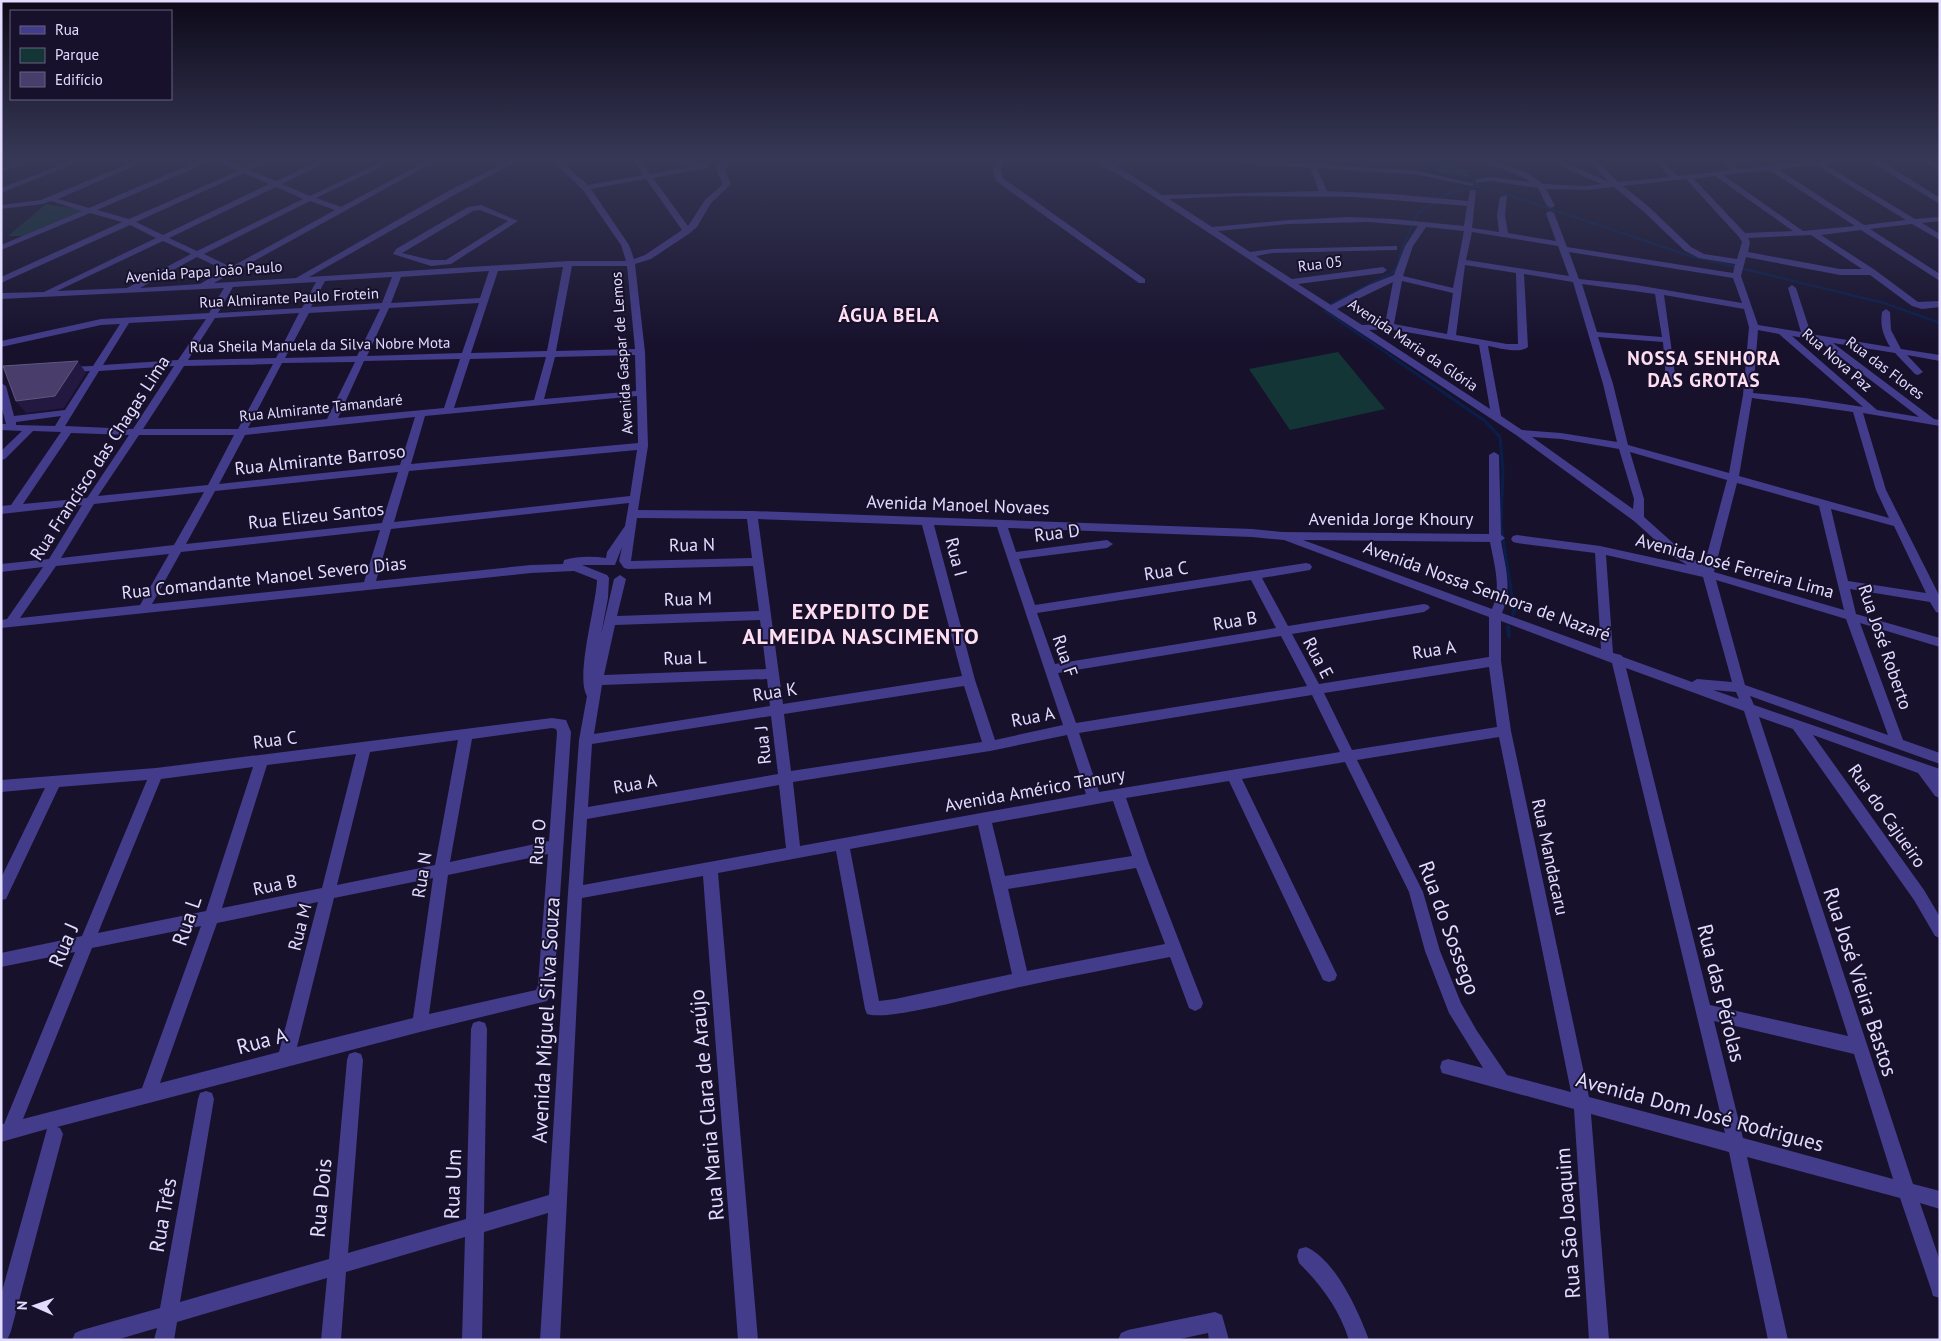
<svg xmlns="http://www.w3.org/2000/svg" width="1941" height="1341" font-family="'PT Sans',sans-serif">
  <rect width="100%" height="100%" fill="#17112c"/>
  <!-- green -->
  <g fill="#143536">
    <path d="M1409,157H1437L1459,168L1481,172L1462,171L1471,176C1454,179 1425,166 1409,157Z"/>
    <polygon points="46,204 85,210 23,236 8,236"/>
    <polygon points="1338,352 1385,409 1290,430 1249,369"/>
  </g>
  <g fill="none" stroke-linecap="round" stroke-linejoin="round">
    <!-- stream-far2 -->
    <g stroke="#0a1e4b" stroke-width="2.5">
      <polyline points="1420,157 1482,186 1687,255 1884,303 1940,323"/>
      <polyline points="1331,304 1392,273 1397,268 1402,248 1418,213 1449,193 1479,186"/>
      <polyline points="1325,311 1391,356"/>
    </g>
    <!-- stream-far1 -->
    <polyline stroke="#0a1e4b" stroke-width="3" points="1389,355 1485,421 1500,437 1503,471 1501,526 1514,609"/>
    <!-- stream -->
    <g stroke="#0a1e4b" stroke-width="4">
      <polyline points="1513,614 1515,608"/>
      <polyline points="1508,627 1509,636"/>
    </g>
    <!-- minor -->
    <g fill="#433c8b" fill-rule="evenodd">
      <polygon points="30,157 41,157 1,172 1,167"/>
      <polygon points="81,157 91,157 1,193 1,188"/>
      <path d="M145,157H155L58,199L89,208L207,157H218L244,168L268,157H278L250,170L276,181L327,157H337L282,184L310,196L392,157H402L316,198L341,207L434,157H443L214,283L296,278L450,190L516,157H525L456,194L309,277L568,261H626L621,245L583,190L548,157H556L588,185L643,175L632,157H640L650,174L693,166L655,157H670L708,164L709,166L705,168L653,178L688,226L705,200L723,184L716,169L717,167L731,157H740L724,170L731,184L711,203L697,227L690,233L651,259L635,264L645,352L648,446L638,510L752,511L1252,529L1282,532L1489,534V455L1494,452L1499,455L1501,535L1505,538L1501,541C1505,566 1513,589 1502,613L1601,649L1595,553L1517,543L1513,542L1511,539L1513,536L1517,535L1600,546L1687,565L1674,557L1634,521L1516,435L1133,183L1087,157H1097L1111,163L1125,157H1210L1419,171L1475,184L1471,186L1419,175L1317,168L1327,191L1393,194L1468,201L1470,190H1476L1472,228L1499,232L1497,215L1500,197L1507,195L1505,215L1508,233L1556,241L1546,213L1550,211L1554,213L1567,247L1733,273L1735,264L1699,258L1685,251L1643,211L1614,187L1586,190L1546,189L1555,206L1551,208L1547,206L1538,188L1491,181L1476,183V179L1491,177L1531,182L1522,177L1471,157H1482L1528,173L1543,184L1586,186L1601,184L1542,157H1552L1609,182L1585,157H1593L1618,182L1670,177L1650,157H1658L1678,176L1731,170L1716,157H1724L1739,169L1852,157H1875L1940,198V204L1867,160L1824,164L1915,219L1940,217V221L1922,223L1940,234V240L1912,224L1870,229L1940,274V281L1861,230L1821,235L1875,270L1918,302L1940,301V307L1922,309L1912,306L1870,275H1840L1746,257L1741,276L1758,325L1801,332L1788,288L1792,285L1796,288L1811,334L1890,347C1883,335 1880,326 1882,312L1886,309L1890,312L1891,330L1901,349L1940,355V361L1907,355L1923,372L1918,375L1915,374L1895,353L1833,343L1934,419L1940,420V426L1863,413L1886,490L1940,597V613L1936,612L1930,602L1850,589L1856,614L1940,638V647L1860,623L1903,740L1940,753V764L1750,696L1754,705L1940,769V798L1935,796L1918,773L1813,735L1924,890L1940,917V938L1935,936L1914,900L1793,729L1759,717L1913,1184L1940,1191V1209L1920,1203L1940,1261V1298L1933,1296L1931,1289L1900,1198L1747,1157L1788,1340H1768L1729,1152L1591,1114L1609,1340H1589L1574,1109L1442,1073L1440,1067L1442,1061L1448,1059L1483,1068L1449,1013L1425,951L1409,892L1345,762L1242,779L1337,975L1335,980L1329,982L1323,980L1229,781L1126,798L1148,861L1203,1003L1201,1008L1195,1011L1189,1008L1170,957C1120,967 1070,976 1020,987C993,992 887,1022 867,1014L865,1009L836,851L718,873L758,1340H738L703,876L582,898L560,1340H540L548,1213L484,1232L482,1340H462L465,1237L346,1272L341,1340H321L327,1278L177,1322L174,1340H154L157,1328L116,1340H72L75,1333L82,1330L160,1308L198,1099L200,1093L206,1091L212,1093L214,1099L180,1302L329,1259L347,1060L349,1054L355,1052L361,1054L363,1060L348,1253L466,1219L471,1029L473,1023L479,1021L485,1023L487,1029L484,1214L549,1195L568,893L579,740L587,696C575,677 596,606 597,580L574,571L531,573L1,628V620L7,619L43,567L1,572V564L49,559L82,505L1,514V506L11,505L61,432L33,431L5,459L1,460V451L22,431L1,430V424H6L1,405V383L6,386L14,416L65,410L90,371L66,373L61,370L66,367L93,366L120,324L101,325L1,347V341L101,319L209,313L224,288L1,299V293L44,292L156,238L130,225L1,283V277L122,222L90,213L1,250V245L82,211L51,201L43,204L1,209V205L41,200ZM1132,159L1193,160L1310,168L1319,191L1162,195L1117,166ZM213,160L238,171L129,219L97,210ZM1816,165L1906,220L1864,225L1778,169ZM1769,170L1855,226L1803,231L1723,175ZM244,173L269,184L163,235L136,222ZM1715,176L1793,231L1745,233L1694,179ZM646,179L682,230L645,255L634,259L629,245L591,189ZM1686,179L1739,237L1742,242L1737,259L1704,254L1691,247L1649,207L1623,186ZM276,187L303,199L197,251L169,238ZM1238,196L1354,197L1467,206L1464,226L1393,219L1349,217L1289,220L1212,227L1169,199ZM310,201L335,210L231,267L204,254ZM1369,222L1418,226L1405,246L1394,275L1369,285L1331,305L1298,284L1383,273L1387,270L1383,267L1292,279L1256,256L1272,253L1394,250H1397V246L1272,249L1250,252L1218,231L1289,224ZM1426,227L1464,231L1453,288L1403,276L1413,246ZM1472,232L1558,246L1569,276L1466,260ZM1811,235L1862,269H1840L1748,252L1750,242L1748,238ZM163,241L191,254L127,288L57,291ZM1569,252L1733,278L1742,303L1636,285L1579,279ZM197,257L224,270L200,284L140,288ZM1465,265L1516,273L1518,344H1507L1456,335ZM572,266H627L635,349L556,351ZM563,267L547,351L471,353L498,271ZM489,271L480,298L391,303L401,277ZM1524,274L1573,282L1603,384L1617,442L1561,433L1522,430L1501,416L1488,346C1500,348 1518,354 1528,347ZM392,277L382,303L311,307L325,281ZM1402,281L1453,293L1447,334L1394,324ZM316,282L302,308L218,313L233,287ZM1393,282L1385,324L1362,325L1337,309ZM1582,284L1655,294L1662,337L1597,332ZM1664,295L1744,309L1749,327L1743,395L1729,473L1628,445L1613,384L1598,337L1663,342L1666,381L1671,384L1674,383L1676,381ZM479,303L462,353L367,356L389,308ZM380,309L357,356L285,358L309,313ZM299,313L276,358L188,360L215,318ZM206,319L178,360L103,365L129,323ZM1389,329L1479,345L1490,409L1369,330ZM1758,330L1779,334L1863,407L1805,398L1753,393ZM1792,336L1818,340L1919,417L1877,410ZM635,355L636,391L544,399L555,357ZM546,357L534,400L454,408L470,359ZM460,359L444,408L338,418L364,361ZM355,362L327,419L248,428L282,363ZM273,364L238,429H143L184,366ZM174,366L133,429L65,426L99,371ZM637,396L638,443L411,464L425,416ZM1752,398L1853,412L1876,490L1889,518L1739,476ZM61,416L55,426L16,425V422ZM415,417L400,465L219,484L245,435ZM71,433L129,435L87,498L23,504ZM139,435H234L208,485L98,496ZM1532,437L1561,439L1619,449L1634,499L1633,509ZM637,450L630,496L394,522L409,471ZM1630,452L1727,480L1704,566L1682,551L1644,517V499ZM398,472L382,523L186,544L215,491ZM1737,483L1819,506L1844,610L1714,572ZM204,492L174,545L61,558L94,504ZM629,503L625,526L607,552L606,558C592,556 578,556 564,560L563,564L531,565L376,581L391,529ZM1831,509L1894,526L1926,593L1848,581ZM637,518L747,519L752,558L631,561ZM758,519L922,525L962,676L783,704ZM934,525L997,527L1063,725L995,740L975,680ZM1008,528L1252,537L1284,540L1489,617V657L1319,684L1292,634L1424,612L1430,608L1428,605L1424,604L1288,626L1262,578L1310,570L1312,567L1310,564L1306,563L1035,605L1019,559L1107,548L1113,544L1107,540L1016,552ZM380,530L364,582L152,604L181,552ZM1303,540L1490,542C1494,564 1502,588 1492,609ZM622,547L619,561L624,568L628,569L753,566L759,611L617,616L626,579L620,575L614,579L601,635L608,598L609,578L607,575L582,565H615ZM169,554L140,605L20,618L56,566ZM1606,555L1703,577L1732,682L1697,679L1692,682L1623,657L1621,655L1613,653ZM1251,580L1276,628L1055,664L1037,613ZM1716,580L1846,619L1888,735L1745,685ZM760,620L766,669L604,675L615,625ZM1501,621L1612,663L1725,1133L1589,1097L1511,731L1501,661ZM1281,636L1307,686L1076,723L1058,673ZM1489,667L1497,727L1352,750L1324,693ZM1626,668L1744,711L1848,1036L1710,1005ZM767,679L770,706L594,734L602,685ZM964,686L982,742L791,771L784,714ZM1713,690L1736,692L1739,699L1716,691ZM1312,695L1340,752L1099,792L1079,733ZM771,716L778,774L588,807L592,744ZM1067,735L1086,794L800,846L793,782L990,751ZM1499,737L1571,1092L1507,1075L1477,1031L1461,1003L1440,951L1423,892L1357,760ZM779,785L786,848L583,885L587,819ZM1113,801L1132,856L1005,876L992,823ZM978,825L1012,974L895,999L879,1001L850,849ZM1136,868L1165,944L1027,971L1008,889ZM1714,1021L1854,1054L1893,1179L1743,1138Z"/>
      <polygon points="997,157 1005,157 1001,171 1003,178 1145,279 1145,283 1139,283 996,181 993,171"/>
      <polygon points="1916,157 1925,157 1940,165 1940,170"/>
      <path d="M481,205L518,221L451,264L431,266L393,254L396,249L468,207ZM480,210L508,221L446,260H431L402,253L473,211Z"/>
      <path d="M552,718L566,720L571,732L554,986L547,1001L420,1032L57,1127L60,1128L63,1134L11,1331L8,1338L1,1340V1295L47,1129L1,1142V1124H4L75,952L1,967V953L82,936L147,780L59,787L6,899L1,900V878L45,788L1,792V780L156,768ZM552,728L556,729L557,732L549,841L450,862L472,739ZM458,740L435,865L337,885L370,752ZM356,754L322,888L222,908L267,765ZM253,767L206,911L98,933L161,779ZM548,854L538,985L536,990L429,1014L448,875ZM433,878L413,1018L297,1047L334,898ZM318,902L279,1052L160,1083L217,923ZM201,926L142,1088L23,1119L92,948Z"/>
      <path d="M1306,1247C1335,1259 1359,1312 1369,1340H1349C1339,1309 1322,1286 1299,1263L1297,1256L1299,1249Z"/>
      <polygon points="1215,1312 1222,1315 1229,1340 1209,1340 1208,1333 1175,1340 1118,1340 1121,1333 1128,1330"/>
    </g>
  </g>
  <!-- shaded-wall -->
  <polygon fill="#221840" points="78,361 86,373 64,408 26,413 16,401"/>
  <!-- building -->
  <polygon fill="#483d6b" stroke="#605682" points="78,361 55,396 16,401 3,366"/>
  <!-- sky -->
  <linearGradient id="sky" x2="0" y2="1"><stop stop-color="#0d0918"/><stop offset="0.46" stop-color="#363856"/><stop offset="1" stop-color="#363856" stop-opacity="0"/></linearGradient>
  <rect width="1941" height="345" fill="url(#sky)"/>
  <g text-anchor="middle" stroke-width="4" stroke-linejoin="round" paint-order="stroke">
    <!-- far-street labels -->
    <g font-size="15" fill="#e2dcff" stroke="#17112c">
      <text transform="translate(1320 264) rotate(-7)" y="5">Rua 05</text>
      <text transform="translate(204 272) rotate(-4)" y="5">Avenida Papa João Paulo</text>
      <text transform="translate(289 298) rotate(-3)" y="5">Rua Almirante Paulo Frotein</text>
      <text transform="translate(320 345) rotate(-1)" y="5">Rua Sheila Manuela da Silva Nobre Mota</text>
      <text transform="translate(1413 345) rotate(34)" y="5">Avenida Maria da Glória</text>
      <text transform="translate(622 353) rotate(-94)" y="5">Avenida Gaspar de Lemos</text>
      <text transform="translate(1837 360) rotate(41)" y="5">Rua Nova Paz</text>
      <text transform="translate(1885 368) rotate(37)" y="5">Rua das Flores</text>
      <text transform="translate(321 408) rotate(-6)" y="5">Rua Almirante Tamandaré</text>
    </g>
    <!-- street labels -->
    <g font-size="18" fill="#e2dcff" stroke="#17112c">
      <text transform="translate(100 458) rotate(-57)" y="6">Rua Francisco das Chagas Lima</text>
      <text transform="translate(320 460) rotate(-6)" y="6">Rua Almirante Barroso</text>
      <text transform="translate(958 505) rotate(2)" y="6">Avenida Manoel Novaes</text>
      <text transform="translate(316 516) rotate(-6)" y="6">Rua Elizeu Santos</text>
      <text x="1391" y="525">Avenida Jorge Khoury</text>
      <text transform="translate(1057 533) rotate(-7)" y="6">Rua D</text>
      <text transform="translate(692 545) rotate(-1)" y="6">Rua N</text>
      <text transform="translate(956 557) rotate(75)" y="6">Rua I</text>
      <text transform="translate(1735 566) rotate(15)" y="6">Avenida José Ferreira Lima</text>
      <text transform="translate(1166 571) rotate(-9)" y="6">Rua C</text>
      <text transform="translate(264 578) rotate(-6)" y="6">Rua Comandante Manoel Severo Dias</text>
      <text transform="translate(1487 591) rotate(20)" y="6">Avenida Nossa Senhora de Nazaré</text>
      <text transform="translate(688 599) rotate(-2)" y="6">Rua M</text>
      <text transform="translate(1235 621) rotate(-9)" y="6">Rua B</text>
      <text transform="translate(1885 647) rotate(71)" y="6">Rua José Roberto</text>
      <text transform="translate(1434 650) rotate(-9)" y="6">Rua A</text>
      <text transform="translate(1065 656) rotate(71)" y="6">Rua F</text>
      <text transform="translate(685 658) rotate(-2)" y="6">Rua L</text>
      <text transform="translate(1318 658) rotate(62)" y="6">Rua E</text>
      <text transform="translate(775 692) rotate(-9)" y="6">Rua K</text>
      <text transform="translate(1033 717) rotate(-11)" y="6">Rua A</text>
      <text transform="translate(275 740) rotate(-7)" y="6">Rua C</text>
      <text transform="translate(763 745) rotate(-96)" y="6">Rua J</text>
      <text transform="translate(635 784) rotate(-10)" y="6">Rua A</text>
      <text transform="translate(1035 790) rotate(-10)" y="6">Avenida Américo Tanury</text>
      <text transform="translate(1887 816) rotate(55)" y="6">Rua do Cajueiro</text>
      <text transform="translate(538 842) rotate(-86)" y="6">Rua O</text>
      <text transform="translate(1550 857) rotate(78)" y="6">Rua Mandacaru</text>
      <text transform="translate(422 875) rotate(-81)" y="6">Rua N</text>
      <text transform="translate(275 885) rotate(-12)" y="6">Rua B</text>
      <text transform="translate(300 927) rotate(-76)" y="6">Rua M</text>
    </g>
    <!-- far-district labels -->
    <g font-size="19" font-weight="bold" letter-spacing="1" fill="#ffdef1" stroke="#17112c">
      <text x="889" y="322">ÁGUA BELA</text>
      <text x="1704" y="365">NOSSA SENHORA<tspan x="1704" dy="22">DAS GROTAS</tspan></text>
    </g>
    <!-- near-street labels -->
    <g font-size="21" fill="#e2dcff" stroke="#17112c">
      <text transform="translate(187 921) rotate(-71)" y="7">Rua L</text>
      <text transform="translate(1449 928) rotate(70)" y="7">Rua do Sossego</text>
      <text transform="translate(64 945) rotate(-67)" y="7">Rua J</text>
      <text transform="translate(1860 982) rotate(72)" y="7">Rua José Vieira Bastos</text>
      <text transform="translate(1721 993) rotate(76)" y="7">Rua das Pérolas</text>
      <text transform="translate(546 1020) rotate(-87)" y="7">Avenida Miguel Silva Souza</text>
      <text transform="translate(262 1041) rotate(-15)" y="7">Rua A</text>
      <text transform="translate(707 1105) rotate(-95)" y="7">Rua Maria Clara de Araújo</text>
      <text transform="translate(1700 1112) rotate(15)" y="7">Avenida Dom José Rodrigues</text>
      <text transform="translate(453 1184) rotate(-88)" y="7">Rua Um</text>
      <text transform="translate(321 1198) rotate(-85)" y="7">Rua Dois</text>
      <text transform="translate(163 1215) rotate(-80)" y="7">Rua Três</text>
      <text transform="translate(1568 1223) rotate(-94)" y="7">Rua São Joaquim</text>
    </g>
    <!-- district labels -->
    <g font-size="22" font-weight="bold" letter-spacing="1" fill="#ffdef1" stroke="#17112c">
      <text x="861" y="619">EXPEDITO DE<tspan x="861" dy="25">ALMEIDA NASCIMENTO</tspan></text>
    </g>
  </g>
  <!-- border -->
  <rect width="1941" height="1341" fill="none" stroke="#e2dcff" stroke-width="5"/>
  <!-- legend -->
  <rect x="10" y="10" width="162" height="90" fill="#17112c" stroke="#686280"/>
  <rect x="20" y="26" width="25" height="8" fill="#433c8b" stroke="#686280"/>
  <text x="55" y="35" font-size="15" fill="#e2dcff">Rua</text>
  <rect x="20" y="48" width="25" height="15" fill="#143536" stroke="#686280"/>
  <text x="55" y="60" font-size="15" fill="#e2dcff">Parque</text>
  <rect x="20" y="72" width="25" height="15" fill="#483d6b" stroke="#686280"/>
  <text x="55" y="85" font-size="15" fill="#e2dcff">Edifício</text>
  <!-- north arrow -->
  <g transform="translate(35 1306) rotate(272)" stroke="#17112c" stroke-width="4" paint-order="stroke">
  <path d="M0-4L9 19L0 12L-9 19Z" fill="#e2dcff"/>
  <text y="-8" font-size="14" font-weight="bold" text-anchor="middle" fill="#e2dcff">N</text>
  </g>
</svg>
